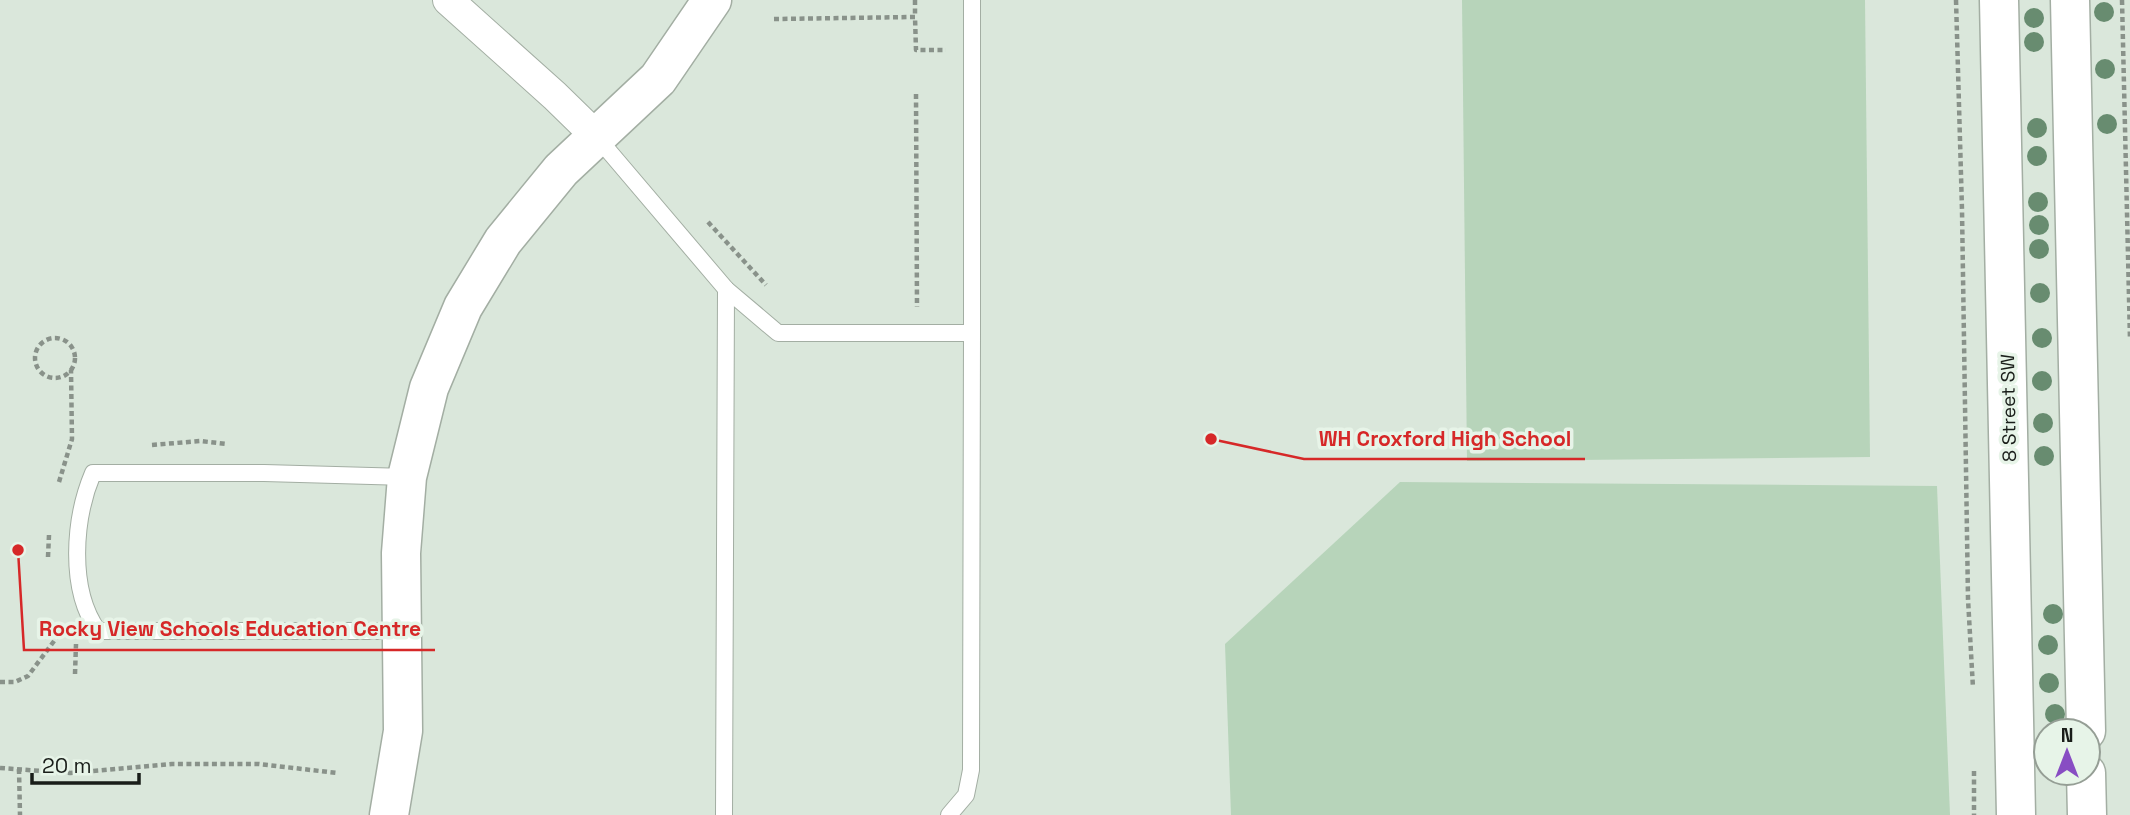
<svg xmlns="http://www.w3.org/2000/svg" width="2130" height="815" font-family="'Space Grotesk',sans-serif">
  <rect width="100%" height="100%" fill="#dae7db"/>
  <!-- green -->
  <g fill="#b7d4ba">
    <polygon points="1462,0 1865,0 1870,457 1467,461"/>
    <polygon points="1400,482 1937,486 1950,815 1231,815 1225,644"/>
  </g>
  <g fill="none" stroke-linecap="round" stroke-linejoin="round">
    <defs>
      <g id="lane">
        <polyline points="596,136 726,289 778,333 972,333 971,770 966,795 949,815"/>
        <polyline points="972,333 972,0"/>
        <path d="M403,631H98C68,589 74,518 93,473H264L407,477"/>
        <polyline points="724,815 726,289"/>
      </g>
      <polyline id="street" points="448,0 555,96 596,136"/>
      <g id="secondary">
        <polyline points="1999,0 2016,815"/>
        <polyline points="2070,0 2086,731"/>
        <polyline points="2086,773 2087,815"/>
        <polyline points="389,815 403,731 401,553 407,477 429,388 463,307 503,241 561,170 658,79 712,0"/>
      </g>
    </defs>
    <!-- lane casing -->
    <use href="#lane" stroke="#a3aea3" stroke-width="18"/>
    <!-- street casing -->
    <use href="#street" stroke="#a3aea3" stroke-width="32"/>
    <!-- secondary casing -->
    <use href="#secondary" stroke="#a3aea3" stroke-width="41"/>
    <!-- path -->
    <g stroke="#89928a" stroke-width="4.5" stroke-dasharray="5 3.5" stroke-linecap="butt">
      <polyline points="915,0 915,17"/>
      <polyline points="1956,0 1962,210 1968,599 1973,688"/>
      <polyline points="2122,0 2130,340"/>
      <polyline points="774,19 915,17 916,50 946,50"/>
      <polyline points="916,94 917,307"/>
      <polyline points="708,222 766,285"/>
      <circle cx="55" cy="358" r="20"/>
      <polyline points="152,445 200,441 227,444"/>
      <polyline points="59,482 72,439 71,370"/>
      <polyline points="48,557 49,535"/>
      <polyline points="75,674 76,644"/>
      <polyline points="0,682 15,682 28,676 66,625"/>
      <polyline points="0,768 70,773 172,764 259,764 337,773"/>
      <polyline points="19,769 20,815"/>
      <polyline points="1974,771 1974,815"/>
    </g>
    <!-- lane -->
    <use href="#lane" stroke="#fff" stroke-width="16"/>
    <!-- street -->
    <use href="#street" stroke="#fff" stroke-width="30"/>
    <!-- secondary -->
    <use href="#secondary" stroke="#fff" stroke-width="38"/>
  </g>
  <!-- trees -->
  <g fill="#688c70">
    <circle cx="2104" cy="12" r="10"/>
    <circle cx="2034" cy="18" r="10"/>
    <circle cx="2034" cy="42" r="10"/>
    <circle cx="2105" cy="69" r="10"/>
    <circle cx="2107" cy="124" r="10"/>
    <circle cx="2037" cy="128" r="10"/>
    <circle cx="2037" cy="156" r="10"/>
    <circle cx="2038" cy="202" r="10"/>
    <circle cx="2039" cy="225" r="10"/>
    <circle cx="2039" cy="249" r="10"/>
    <circle cx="2040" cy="293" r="10"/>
    <circle cx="2042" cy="338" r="10"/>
    <circle cx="2042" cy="381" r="10"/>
    <circle cx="2043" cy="423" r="10"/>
    <circle cx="2044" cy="456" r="10"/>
    <circle cx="2053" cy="614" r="10"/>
    <circle cx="2048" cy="645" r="10"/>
    <circle cx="2049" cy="683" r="10"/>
    <circle cx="2055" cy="714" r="10"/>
  </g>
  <g text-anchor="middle" stroke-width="7" stroke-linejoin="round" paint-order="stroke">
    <!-- street labels -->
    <g font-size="19" fill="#191d19" stroke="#e7f4e8">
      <text transform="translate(2008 408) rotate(-91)" y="7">8 Street SW</text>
    </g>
  </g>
  <!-- callouts -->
  <path fill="none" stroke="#d62828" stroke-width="2.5" d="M1211 439L1304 459H1585M18 550L24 650H435"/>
  <g fill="#d62828" stroke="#e7f4e8" stroke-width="2.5">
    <circle cx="1211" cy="439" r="7"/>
    <circle cx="18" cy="550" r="7"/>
  </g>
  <g font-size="21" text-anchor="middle" font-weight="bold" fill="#d62828" stroke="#e7f4e8" stroke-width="7" stroke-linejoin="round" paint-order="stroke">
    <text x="1445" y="446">WH Croxford High School</text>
    <text x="230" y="636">Rocky View Schools Education Centre</text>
  </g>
  <!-- north arrow -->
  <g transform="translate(2067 752)"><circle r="33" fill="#e7f4e8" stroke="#959e95" stroke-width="2"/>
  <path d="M0-5L12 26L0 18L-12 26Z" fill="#884dc3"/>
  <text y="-10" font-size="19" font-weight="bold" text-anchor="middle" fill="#191d19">N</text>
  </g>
  <!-- scale -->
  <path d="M32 773v10h107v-10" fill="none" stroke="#191d19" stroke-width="3.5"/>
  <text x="42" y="773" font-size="21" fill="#191d19" stroke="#e7f4e8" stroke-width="5" paint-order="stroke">20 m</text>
</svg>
